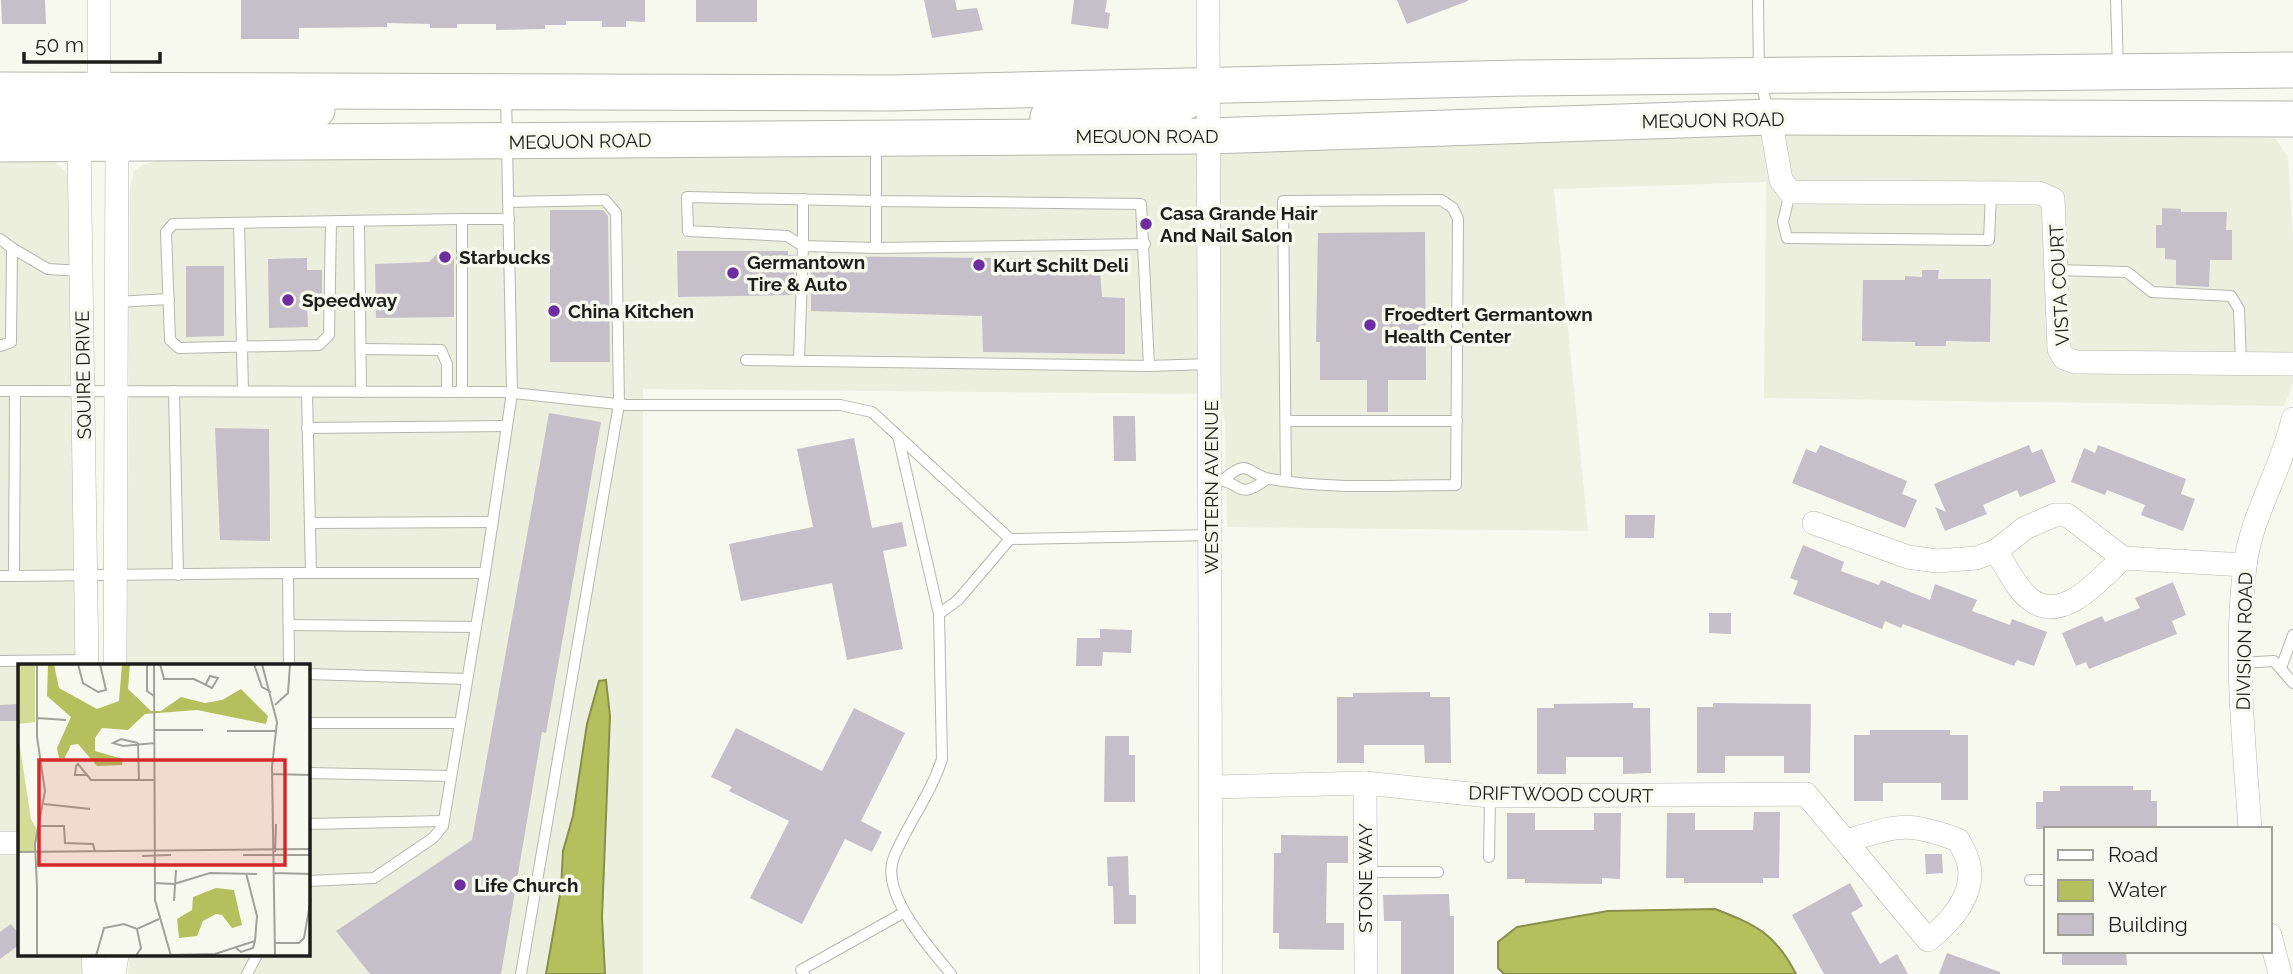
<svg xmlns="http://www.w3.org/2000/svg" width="2293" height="974" font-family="Raleway,sans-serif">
  <rect width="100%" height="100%" fill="#f7f9ee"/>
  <!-- built -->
  <g fill="#ecefdd">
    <polygon points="1709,129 2275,138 2288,157 2293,241 2293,382 2287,400 2284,406 1764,398 1766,182 1554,189 1588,531 1227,527 1225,421 1219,394 643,389 643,974 128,974 129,955 308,955 308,666 127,666 130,188 134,171 143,165 159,160 1048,155 1264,150"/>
    <polygon points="0,159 55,162 70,176 79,666 19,666 19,955 82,955 82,974 0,974"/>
  </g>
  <!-- water -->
  <g fill="#b4c05d" stroke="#878f49" stroke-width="2">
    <polygon points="606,680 610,716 602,917 605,974 546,974 561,889 563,851 573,816 587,724 599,681"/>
    <path d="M1715,909C1756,925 1775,933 1796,974H1504L1498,968V942L1517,927L1608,911Z"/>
  </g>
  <!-- building -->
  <g fill="#c4bfc9">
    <polygon points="1,0 45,0 46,24 2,24"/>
    <polygon points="241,0 645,0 645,22 626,21 626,27 602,27 602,21 566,21 566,25 545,25 545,29 496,30 496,24 457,24 457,28 430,28 430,24 387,23 387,27 299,28 299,39 241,39"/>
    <rect x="696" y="0" width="61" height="22"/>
    <polygon points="924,0 955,0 957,10 977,8 983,30 932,38"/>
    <polygon points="1074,0 1107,0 1105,12 1110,13 1108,29 1071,24"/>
    <polygon points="1397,0 1468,0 1468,1 1407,24"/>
    <polygon points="2162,208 2181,209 2181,212 2227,212 2226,230 2232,230 2232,260 2210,260 2209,287 2176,285 2176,260 2165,259 2165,248 2156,248 2156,225 2162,225"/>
    <polygon points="550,210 603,210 608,216 610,362 550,362"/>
    <polygon points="1425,232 1426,380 1388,380 1388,412 1367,412 1367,380 1320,380 1320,342 1316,342 1318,233"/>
    <polygon points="677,251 788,251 788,255 795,255 793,295 678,297"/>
    <polygon points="438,253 448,253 454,259 454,317 376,318 375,264 429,262"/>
    <polygon points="811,256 1083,259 1100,272 1102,297 1125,298 1125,354 983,352 982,316 811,311"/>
    <polygon points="307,258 307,270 322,270 322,303 307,303 308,327 269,328 268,259"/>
    <polygon points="186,266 224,266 224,336 186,337"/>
    <polygon points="1922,270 1939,270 1938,279 1991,279 1990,342 1946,341 1946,346 1915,346 1915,342 1862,341 1863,280 1905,280 1905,276 1922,277"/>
    <polygon points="549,413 601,422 546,733 542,732 501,974 370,974 336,931 472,840"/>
    <polygon points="1113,416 1135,416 1136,461 1114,461"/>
    <polygon points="215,428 269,429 270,541 220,540"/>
    <polygon points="854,438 872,528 902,522 907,546 883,551 903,649 847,660 832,583 741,601 729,544 813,527 797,449"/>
    <polygon points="1820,445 1907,481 1902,494 1917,500 1905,528 1792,483 1806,449 1816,453"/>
    <polygon points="2029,445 2032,453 2042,449 2056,482 2020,497 2017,490 1983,505 1987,514 1945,531 1935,507 1946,512 1934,484"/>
    <polygon points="2098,445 2186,479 2181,494 2195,499 2183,531 2141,515 2145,505 2107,490 2105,495 2071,482 2084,448 2095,453"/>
    <polygon points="1625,515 1655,515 1654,538 1625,538"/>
    <polygon points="1803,545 1844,562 1841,571 1879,585 1881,580 1930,600 1935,584 1977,600 1972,611 2010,625 2012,619 2047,632 2034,666 2017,660 2014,666 1903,624 1901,628 1885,621 1882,629 1793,594 1798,581 1790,578"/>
    <polygon points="2173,582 2186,615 2172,621 2177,634 2089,669 2086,662 2076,666 2062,633 2102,616 2105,622 2140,608 2135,598"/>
    <polygon points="1709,613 1731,613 1731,634 1709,633"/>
    <polygon points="1100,629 1132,630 1131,653 1103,652 1102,666 1076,666 1077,638 1100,638"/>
    <polygon points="1430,692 1430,697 1450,697 1451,763 1425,763 1424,745 1364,745 1364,763 1337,763 1337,697 1353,697 1353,693"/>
    <polygon points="1633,703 1633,708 1650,708 1651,773 1623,774 1623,757 1566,757 1566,774 1537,774 1537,708 1554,708 1554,704"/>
    <polygon points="1713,703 1811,704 1810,773 1784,773 1784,756 1725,756 1725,773 1697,773 1697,707 1713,707"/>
    <polygon points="19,704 19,721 0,721 0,705"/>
    <polygon points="854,708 905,733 861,821 882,832 872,852 845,839 802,924 750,898 789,821 729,791 732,787 711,777 736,728 822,771"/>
    <polygon points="1870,730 1950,730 1950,735 1968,735 1968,800 1941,800 1941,783 1883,783 1883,801 1854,801 1854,735 1870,735"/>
    <polygon points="1105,736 1129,736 1129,755 1135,755 1135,802 1104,802"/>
    <polygon points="2060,786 2133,786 2133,790 2151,790 2151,801 2157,801 2157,829 2036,829 2036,802 2043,802 2043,791 2060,791"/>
    <polygon points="1754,812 1780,812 1779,878 1763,878 1763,883 1684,883 1684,878 1666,878 1667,813 1695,813 1695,830 1753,830"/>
    <polygon points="1507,813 1535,813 1535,830 1594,830 1594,813 1621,813 1620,879 1602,878 1602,884 1525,883 1525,879 1507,879"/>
    <polygon points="1281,835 1348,836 1348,863 1327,863 1326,923 1344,923 1344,950 1279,949 1279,933 1273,933 1274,853 1281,853"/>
    <polygon points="1925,854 1942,854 1943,873 1926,874"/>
    <polygon points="1128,856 1129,895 1136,895 1136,924 1114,924 1113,886 1108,886 1107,857"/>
    <polygon points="1850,883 1863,906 1851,913 1880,964 1897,954 1908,974 1824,974 1792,915"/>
    <polygon points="1449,894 1450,916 1454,916 1454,974 1401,974 1401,921 1384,921 1383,895"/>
    <polygon points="11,924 19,934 19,945 0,959 0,932"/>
    <polygon points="2062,951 2126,951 2127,965 2062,965"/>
    <polygon points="1947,953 2000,972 2000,974 1939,974"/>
  </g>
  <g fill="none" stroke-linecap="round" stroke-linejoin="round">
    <defs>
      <g id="service">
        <polyline points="1758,0 1759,74 1768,111"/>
        <polyline points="2116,0 2118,69"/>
        <polyline points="1790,192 1783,222 1787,238 1989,240 1991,193"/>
        <polyline points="803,199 803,246 876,248 1145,244"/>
        <polyline points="508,202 605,200 616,213 619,404 521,974"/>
        <polyline points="462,219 462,392"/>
        <polyline points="359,221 361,392"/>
        <polyline points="331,222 329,335 319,345 179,348 170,340 166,232 173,224 462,219 509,219"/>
        <polyline points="239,223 243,391"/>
        <polyline points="0,239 12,248 11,342 0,346"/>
        <polyline points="12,248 48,269 81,271"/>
        <polyline points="2056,270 2127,272 2152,292 2231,296 2239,309 2241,364"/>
        <polyline points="116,302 169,299"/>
        <polyline points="361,349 441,350 447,364 447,392"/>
        <polyline points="746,360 1149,366 1141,204 876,201 876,141"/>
        <polyline points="799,360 803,246 787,236 688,231 687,197 876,201 876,248"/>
        <polyline points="1149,366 1210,364"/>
        <polyline points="0,391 15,391 14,576 0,576"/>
        <polyline points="15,391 503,392 627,405 840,405 872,412 1010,539 1211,535"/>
        <polyline points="174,391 178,575"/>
        <polyline points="307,392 311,573"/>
        <polyline points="1286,421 1457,421"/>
        <polyline points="307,428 507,426"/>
        <polyline points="898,436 939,614"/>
        <path d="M1223,480C1250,456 1247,475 1270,479C1330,490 1396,485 1456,485L1458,219L1453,208L1441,200L1283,201L1286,480"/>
        <path d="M1217,481C1241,479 1235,503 1267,479"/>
        <polyline points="310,523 493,522"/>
        <polyline points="14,576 288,573"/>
        <polyline points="289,625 476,627"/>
        <polyline points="0,661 87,660"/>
        <polyline points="2241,663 2274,661 2293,683"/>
        <polyline points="289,666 288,573 485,573 512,393 506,95"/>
        <polyline points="2281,668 2293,635"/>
        <polyline points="308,674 467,679"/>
        <polyline points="308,723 460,723"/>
        <polyline points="308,773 451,776"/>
        <polyline points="308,824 443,821"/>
        <polyline points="1489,857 1490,796"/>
        <polyline points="1365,872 1438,872"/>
        <polyline points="2030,880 2046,880"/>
        <polyline points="308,881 374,878 433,838 443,826 485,573"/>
        <polyline points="247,974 257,955"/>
        <polyline points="804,974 801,970 903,913"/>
        <path d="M951,974C930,948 879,893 894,857C908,823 931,794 942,759L939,614L958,600L1010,539"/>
      </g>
      <g id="minor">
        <polyline points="99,0 99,88 117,145 115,666"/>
        <polyline points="1208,0 1211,974"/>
        <polyline points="1770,117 1781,180 1790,192 2039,193 2053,199 2059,349 2064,358 2076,362 2293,364"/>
        <polyline points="84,131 79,144 87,666"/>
        <polyline points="1814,523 1908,557 1937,561 1976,558 1996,551 2025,528 2055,515 2067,515 2123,558 2245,565"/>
        <path d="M1996,551C2006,566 2017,590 2031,600C2065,624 2101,577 2123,558"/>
        <polyline points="1365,783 1366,974"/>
        <path d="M1213,787L1365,783L1490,796L1806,794L1928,940C1949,923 1975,896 1969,865C1968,857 1962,847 1958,840C1905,820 1898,826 1846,841"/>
        <path d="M2250,829C2244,742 2234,653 2245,566C2251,515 2282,469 2293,419"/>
        <polyline points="0,843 19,843"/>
        <polyline points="2270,935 2280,974"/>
        <polyline points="93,955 94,974"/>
        <polyline points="114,974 117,955"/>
      </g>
      <g id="primary">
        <polyline points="0,90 890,93 1519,78 2293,70"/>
        <path d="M0,117C51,117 58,122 99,88"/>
        <path d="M1048,117C1064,115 1081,112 1098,112C1138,111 1178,118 1207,85"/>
        <path d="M85,138C124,104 203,121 253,118C274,116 296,113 317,110"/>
        <polyline points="0,144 1209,136 1770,117 2293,119"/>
      </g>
    </defs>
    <!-- service casing -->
    <use href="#service" stroke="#b5b7ac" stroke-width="12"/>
    <!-- minor casing -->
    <use href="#minor" stroke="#b5b7ac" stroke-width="24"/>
    <!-- primary casing -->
    <use href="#primary" stroke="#b5b7ac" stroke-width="37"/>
    <!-- service -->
    <use href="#service" stroke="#fff" stroke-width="10"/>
    <!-- minor -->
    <use href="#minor" stroke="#fff" stroke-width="23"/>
    <!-- primary -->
    <use href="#primary" stroke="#fff" stroke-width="35"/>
  </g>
  <!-- markers -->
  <g fill="#6f2da2" stroke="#f7f9ee" stroke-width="2.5">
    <circle cx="1146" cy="224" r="7"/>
    <circle cx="445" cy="257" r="7"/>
    <circle cx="979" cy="265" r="7"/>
    <circle cx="733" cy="273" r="7"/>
    <circle cx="288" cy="300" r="7"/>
    <circle cx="554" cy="311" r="7"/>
    <circle cx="1370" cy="325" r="7"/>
    <circle cx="460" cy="885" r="7"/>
  </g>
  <g text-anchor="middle" stroke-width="7" stroke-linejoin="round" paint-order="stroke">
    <!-- street labels -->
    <g font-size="19" fill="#1d1e1a" stroke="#f7f9ee">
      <text transform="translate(1713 120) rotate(-1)" y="7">MEQUON ROAD</text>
      <text x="1147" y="143">MEQUON ROAD</text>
      <text transform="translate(580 141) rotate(-1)" y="7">MEQUON ROAD</text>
      <text transform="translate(2059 285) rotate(-93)" y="7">VISTA COURT</text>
      <text transform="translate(83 375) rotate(-91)" y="7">SQUIRE DRIVE</text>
      <text transform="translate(1211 487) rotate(-90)" y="7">WESTERN AVENUE</text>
      <text transform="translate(2244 641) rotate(-89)" y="7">DIVISION ROAD</text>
      <text transform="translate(1561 794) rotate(1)" y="7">DRIFTWOOD COURT</text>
      <text transform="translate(1365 878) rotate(-90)" y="7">STONE WAY</text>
    </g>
    <!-- poi labels -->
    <g font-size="19" font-weight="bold" fill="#1d1e1a" stroke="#f7f9ee" text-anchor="start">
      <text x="1160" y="220">Casa Grande Hair<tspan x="1160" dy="22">And Nail Salon</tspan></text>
      <text x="459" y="264">Starbucks</text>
      <text x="747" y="269">Germantown<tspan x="747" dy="22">Tire &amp; Auto</tspan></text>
      <text x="993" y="272">Kurt Schilt Deli</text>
      <text x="302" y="307">Speedway</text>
      <text x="568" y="318">China Kitchen</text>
      <text x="1384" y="321">Froedtert Germantown<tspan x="1384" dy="22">Health Center</tspan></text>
      <text x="474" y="892">Life Church</text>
    </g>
  </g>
  <!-- overview -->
  <g transform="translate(18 664)">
    <rect width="292" height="292" fill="#f7f9ee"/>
    <path d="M0,0H17V58L0,60ZM0,71L13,155L19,166L17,188H0Z" fill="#d2dc96"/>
    <path d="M30,0H36L41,24L79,45L101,37L104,0H112L110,25L133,47H143L163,33L187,39L204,36L223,25L250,52L248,60L179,46L127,50L110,66L84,64L77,74V87L105,95L104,101L79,102L60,80L53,81L46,95L41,94L39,84L53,53L29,32ZM198,224L216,226L224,261L214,264L204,251L198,250L185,257L179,272L161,274L159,255L174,246L175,233Z" fill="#b4c05d"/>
    <path fill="none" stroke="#a0a199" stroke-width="2" d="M60,0L65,19L80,28L88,26L82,0M129,0V27L136,32M136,0L137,236L153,292M142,0L146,15H176L194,24L200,14L192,12L188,20M236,0L244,23L253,28M244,0L259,58L254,103L257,292M257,41L270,29L272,0M19,54L48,56M136,66H185M209,67H259M120,79L103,75L95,79L105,82L137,79M120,79L121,117M254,110L293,111M69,111H57L58,102L60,100L73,116H137M26,140L72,145M20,162H46L47,179L75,180L77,188M0,188L293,185M257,188L258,160M225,191H293M124,192L153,191M256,209L293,210M137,219L156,220L192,209L239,210M19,223L17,180L27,127L19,73V0M156,237L158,206M257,279H281L286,274L293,234M218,284L223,288L235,284L237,277M153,291L197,290L237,277L239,252L228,209M19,292V221M78,292L86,264L106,260L119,265L141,255M118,292L123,284L119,265"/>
    <path fill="#d62828" fill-opacity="0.15" stroke="#d62828" stroke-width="3.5" d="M21,96H267V201H21Z"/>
    <rect width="292" height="292" fill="none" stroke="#1d1e1a" stroke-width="3.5"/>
  </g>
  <!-- legend -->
  <rect x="2044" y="827" width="228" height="126" fill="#f7f9ee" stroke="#a0a199" stroke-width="2"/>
  <rect x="2058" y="850" width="35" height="10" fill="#ffffff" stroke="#a0a199" stroke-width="2"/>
  <text x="2108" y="862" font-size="21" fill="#1d1e1a">Road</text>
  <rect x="2058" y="880" width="35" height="21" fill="#b4c05d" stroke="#a0a199" stroke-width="2"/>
  <text x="2108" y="897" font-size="21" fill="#1d1e1a">Water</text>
  <rect x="2058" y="914" width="35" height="21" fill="#c4bfc9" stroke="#a0a199" stroke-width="2"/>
  <text x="2108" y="932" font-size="21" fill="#1d1e1a">Building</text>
  <!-- scale -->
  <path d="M24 52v10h136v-10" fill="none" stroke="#1d1e1a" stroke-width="3.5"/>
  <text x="35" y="52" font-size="21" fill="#1d1e1a" stroke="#f7f9ee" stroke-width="5" paint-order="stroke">50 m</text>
</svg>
